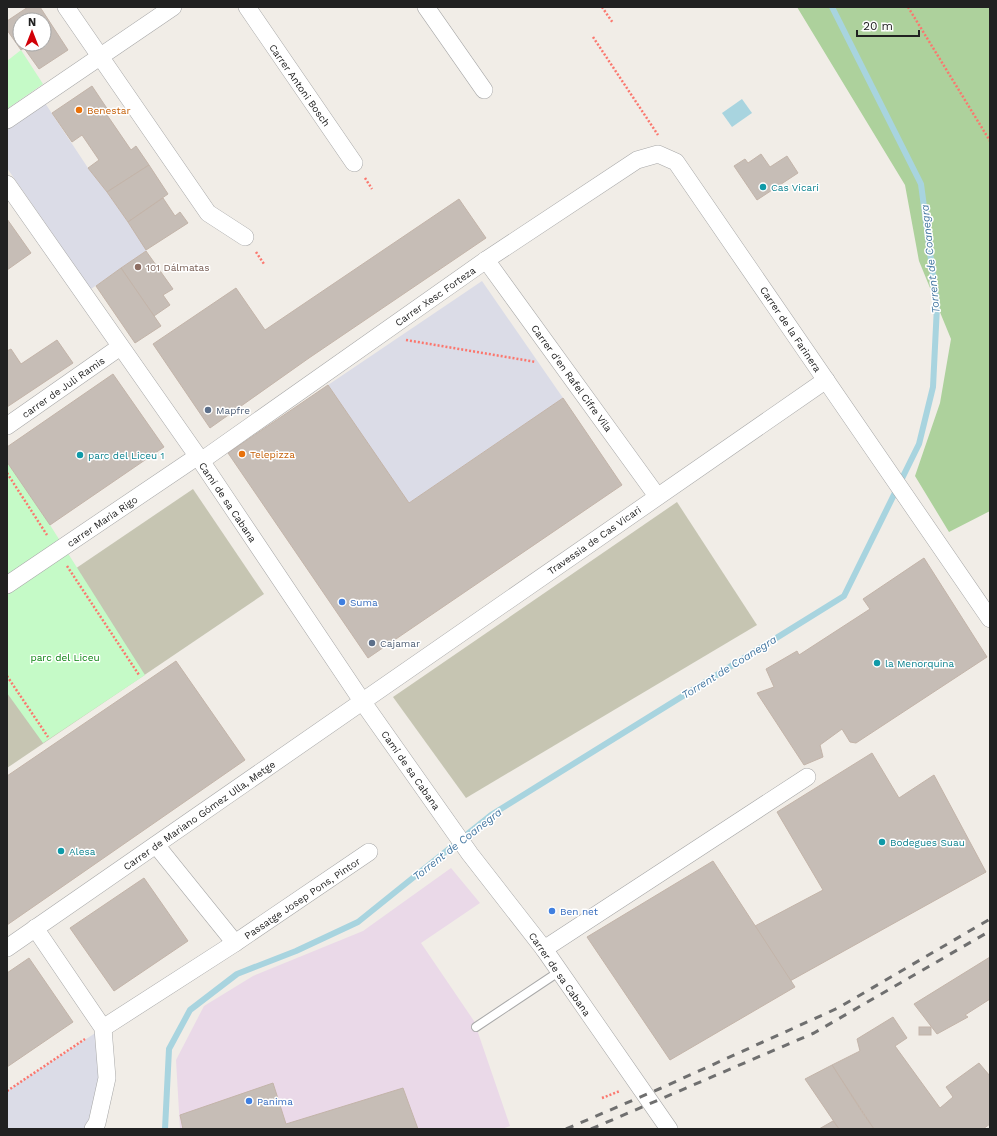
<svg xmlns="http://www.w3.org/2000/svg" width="997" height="1136" font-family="'Work Sans',sans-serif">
  <rect width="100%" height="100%" fill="#f1ede7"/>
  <!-- industrial -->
  <polygon fill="#ead9e8" points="451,868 480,903 421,943 474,1021 510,1126 502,1129 180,1129 176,1060 204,1006 253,976 363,931"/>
  <!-- construction -->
  <g fill="#c6c5b2">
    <polygon points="193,489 264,594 7,768 7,615"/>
    <polygon points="677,502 757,625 466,798 393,697"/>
  </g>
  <!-- forest -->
  <polygon fill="#add19c" points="797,7 990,7 990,511 949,532 915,476 940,403 951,339 919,261 905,185"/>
  <!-- park -->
  <g fill="#c5fac7">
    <polygon points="21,50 43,84 7,109 7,61"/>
    <polygon points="7,462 50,525 145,675 43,743 7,693"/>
  </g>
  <!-- plaza -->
  <g fill="#dbdce7">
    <polygon points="45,103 88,168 107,192 147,250 91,289 7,168 7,128"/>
    <polygon points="482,281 563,398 409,503 328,385"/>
    <polygon points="103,1028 107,1078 93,1129 7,1129 7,1091"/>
  </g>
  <!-- water -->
  <polygon fill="#a8d4df" points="742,99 752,113 732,127 722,113"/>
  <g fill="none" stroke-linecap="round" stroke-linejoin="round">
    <!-- stream -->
    <polyline stroke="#a8d4df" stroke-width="6" points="165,1129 169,1049 190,1010 237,974 296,951 358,922 491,815 844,596 919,444 933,387 937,306 921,184 832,7"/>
  </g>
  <!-- building -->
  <g fill="#c6bdb6" stroke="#c3b4a9" fill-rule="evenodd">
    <path d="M28,7H40L68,50L39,69L24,48L21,50L7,30V21ZM20,20H44V44H20Z"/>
    <polygon points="92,86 108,110 105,112 131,150 136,146 149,165 107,192 88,168 99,160 82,135 72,142 52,113"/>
    <polygon points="761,154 770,167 787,156 798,173 757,200 734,166 745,159 748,163"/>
    <polygon points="149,165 168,194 128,222 107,192"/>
    <polygon points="163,198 175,216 180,212 188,223 146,250 128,222"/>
    <polygon points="459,199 486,238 309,358 210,428 153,344 236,288 265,330"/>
    <polygon points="7,219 31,253 7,270"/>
    <polygon points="146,251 173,289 163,295 170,305 154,316 121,268"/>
    <polygon points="121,268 161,326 135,343 96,286"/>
    <polygon points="57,340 73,363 7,407 7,351 11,349 21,364"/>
    <polygon points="113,374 164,447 50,525 7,462 7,447"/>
    <polygon points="328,385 409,503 563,398 622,485 368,658 228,453"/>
    <polygon points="924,558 987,657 856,743 850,742 842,729 820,745 823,757 804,765 757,693 774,687 766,669 797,651 799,655 870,609 863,599"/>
    <polygon points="176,661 245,760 7,925 7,776"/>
    <polygon points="872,753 899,798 934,775 986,872 790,981 755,926 823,890 777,812"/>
    <polygon points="713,861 795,987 670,1060 587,937"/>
    <polygon points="144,878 188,941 114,991 70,928"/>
    <polygon points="990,957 990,999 965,1015 968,1017 937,1034 914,1004"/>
    <polygon points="29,958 73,1022 7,1067 7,973"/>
    <polygon points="893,1017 907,1038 895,1046 940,1108 953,1097 946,1087 979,1063 990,1076 990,1124 983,1129 874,1129 832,1065 860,1051 857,1039"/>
    <rect x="919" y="1027" width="12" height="8"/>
    <polygon points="832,1065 864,1115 874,1129 839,1129 805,1079"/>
    <polygon points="273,1083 286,1124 403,1088 418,1129 183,1129 180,1115"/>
    <polygon points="833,1121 839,1129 819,1129"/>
  </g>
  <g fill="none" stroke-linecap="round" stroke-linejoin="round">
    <defs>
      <polyline id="lane" points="476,1027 560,971"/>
      <g id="street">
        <polyline points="66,7 208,213 245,237"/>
        <polyline points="247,7 354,163"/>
        <polyline points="426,7 484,90"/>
        <polyline points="7,120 173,7"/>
        <polyline points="7,184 201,461 362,701 470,854 544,949 669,1129"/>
        <polyline points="486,260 657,496"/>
        <polyline points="7,426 120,347"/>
        <polyline points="201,461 486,260 637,160 658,154 676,162 990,619"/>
        <polyline points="7,585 198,456"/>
        <polyline points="156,845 235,943"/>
        <polyline points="35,928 103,1028 107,1078 97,1123 93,1129"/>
        <polyline points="7,948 826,380"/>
        <polyline points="544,949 807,777"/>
        <polyline points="103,1028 235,943 369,852"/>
      </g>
    </defs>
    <!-- lane casing -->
    <use href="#lane" stroke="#a8a8a8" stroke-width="10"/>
    <!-- street casing -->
    <use href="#street" stroke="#a8a8a8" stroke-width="18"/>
    <!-- path -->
    <g stroke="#fb776e" stroke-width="2.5" stroke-dasharray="2 2" stroke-linecap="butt">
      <polyline points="602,7 613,23"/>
      <polyline points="908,7 990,141"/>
      <polyline points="593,37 658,135"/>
      <polyline points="365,178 372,189"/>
      <polyline points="256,252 264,264"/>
      <polyline points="406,340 536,362"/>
      <polyline points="7,473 47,535"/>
      <polyline points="67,566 139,675"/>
      <polyline points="7,676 48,737"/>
      <polyline points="7,1091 85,1039"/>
      <polyline points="602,1098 620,1091"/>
    </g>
    <!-- lane -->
    <use href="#lane" stroke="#fff" stroke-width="8"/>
    <!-- street -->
    <use href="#street" stroke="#fff" stroke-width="17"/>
    <!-- rail -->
    <g stroke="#6f6f6f" stroke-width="3" stroke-dasharray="8 8" stroke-linecap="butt">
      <polyline points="566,1129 659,1089 838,1008 990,919"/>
      <polyline points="591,1129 814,1033 990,931"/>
    </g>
  </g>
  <!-- markers -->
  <g fill="#e8710a" stroke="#fff" stroke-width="1.5">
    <circle cx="79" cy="110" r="4"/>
    <circle cx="242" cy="454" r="4"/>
  </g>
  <g fill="#0f9aa8" stroke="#fff" stroke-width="1.5">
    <circle cx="763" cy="187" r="4"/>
    <circle cx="80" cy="455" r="4"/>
    <circle cx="877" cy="663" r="4"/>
    <circle cx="882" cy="842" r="4"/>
    <circle cx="61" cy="851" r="4"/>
  </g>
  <circle fill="#8d6e63" stroke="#fff" stroke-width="1.5" cx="138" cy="267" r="4"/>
  <g fill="#5c6f8a" stroke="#fff" stroke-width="1.5">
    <circle cx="208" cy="410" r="4"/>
    <circle cx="372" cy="643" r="4"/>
  </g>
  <g fill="#3f7fe0" stroke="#fff" stroke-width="1.5">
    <circle cx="342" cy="602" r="4"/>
    <circle cx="552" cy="911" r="4"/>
    <circle cx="249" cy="1101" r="4"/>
  </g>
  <g text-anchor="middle" stroke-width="3" stroke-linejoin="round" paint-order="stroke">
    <!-- street labels -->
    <g font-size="10" fill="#212121" stroke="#fff">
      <text transform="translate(300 85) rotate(55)" y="4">Carrer Antoni Bosch</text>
      <text transform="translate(435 296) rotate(-35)" y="4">Carrer Xesc Forteza</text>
      <text transform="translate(791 329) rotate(56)" y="4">Carrer de la Farinera</text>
      <text transform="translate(572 378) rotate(54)" y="4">Carrer d'en Rafel Cifre Vila</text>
      <text transform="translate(63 387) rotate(-35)" y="4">carrer de Juli Ramis</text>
      <text transform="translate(228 502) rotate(56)" y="4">Camí de sa Cabana</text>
      <text transform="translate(102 521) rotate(-34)" y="4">carrer Maria Rigo</text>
      <text transform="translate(594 540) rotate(-35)" y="4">Travessia de Cas Vicari</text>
      <text transform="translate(411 770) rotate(55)" y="4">Camí de sa Cabana</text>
      <text transform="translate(199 815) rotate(-35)" y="4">Carrer de Mariano Gómez Ulla, Metge</text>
      <text transform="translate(302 898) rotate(-34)" y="4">Passatge Josep Pons, Pintor</text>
      <text transform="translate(560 974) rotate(55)" y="4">Carrer de sa Cabana</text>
    </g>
    <!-- food labels -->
    <g font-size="10" fill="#c56008" stroke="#fff" text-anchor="start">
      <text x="87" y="114">Benestar</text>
      <text x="250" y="458">Telepizza</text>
    </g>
    <!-- culture labels -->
    <g font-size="10" fill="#0d838f" stroke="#fff" text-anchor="start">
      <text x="771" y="191">Cas Vicari</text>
      <text x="88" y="459">parc del Liceu 1</text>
      <text x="885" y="667">la Menorquina</text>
      <text x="890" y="846">Bodegues Suau</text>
      <text x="69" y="855">Alesa</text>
    </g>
    <!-- education labels -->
    <g font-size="10" fill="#785e54" stroke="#fff" text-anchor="start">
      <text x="146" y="271">101 Dálmatas</text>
    </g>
    <!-- service labels -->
    <g font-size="10" fill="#4e5e75" stroke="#fff" text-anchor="start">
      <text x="216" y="414">Mapfre</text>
      <text x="380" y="647">Cajamar</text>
    </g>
    <!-- shop labels -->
    <g font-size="10" fill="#366cbe" stroke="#fff" text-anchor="start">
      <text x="350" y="606">Suma</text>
      <text x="560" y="915">Ben net</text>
      <text x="257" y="1105">Panima</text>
    </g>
    <!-- park labels -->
    <g font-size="10" fill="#0b8310" stroke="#fff">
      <text x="65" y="661">parc del Liceu</text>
    </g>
    <!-- water labels -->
    <g font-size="11" font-style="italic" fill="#4578a2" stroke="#fff">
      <text transform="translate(930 259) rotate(-96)" y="4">Torrent de Coanegra</text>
      <text transform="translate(729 667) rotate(-32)" y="4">Torrent de Coanegra</text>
      <text transform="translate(457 844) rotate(-38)" y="4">Torrent de Coanegra</text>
    </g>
  </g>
  <!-- border -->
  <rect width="997" height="1136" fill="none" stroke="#212121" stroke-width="16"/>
  <!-- north arrow -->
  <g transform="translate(32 32)"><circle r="19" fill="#ffffff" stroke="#a6a6a6"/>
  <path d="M0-3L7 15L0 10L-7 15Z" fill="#d10008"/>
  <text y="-6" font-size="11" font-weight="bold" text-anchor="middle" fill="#212121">N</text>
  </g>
  <!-- scale -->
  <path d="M857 30v6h62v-6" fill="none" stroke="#212121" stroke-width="2"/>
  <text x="863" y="30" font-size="12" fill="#212121" stroke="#ffffff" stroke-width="3" paint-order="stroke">20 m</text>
</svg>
